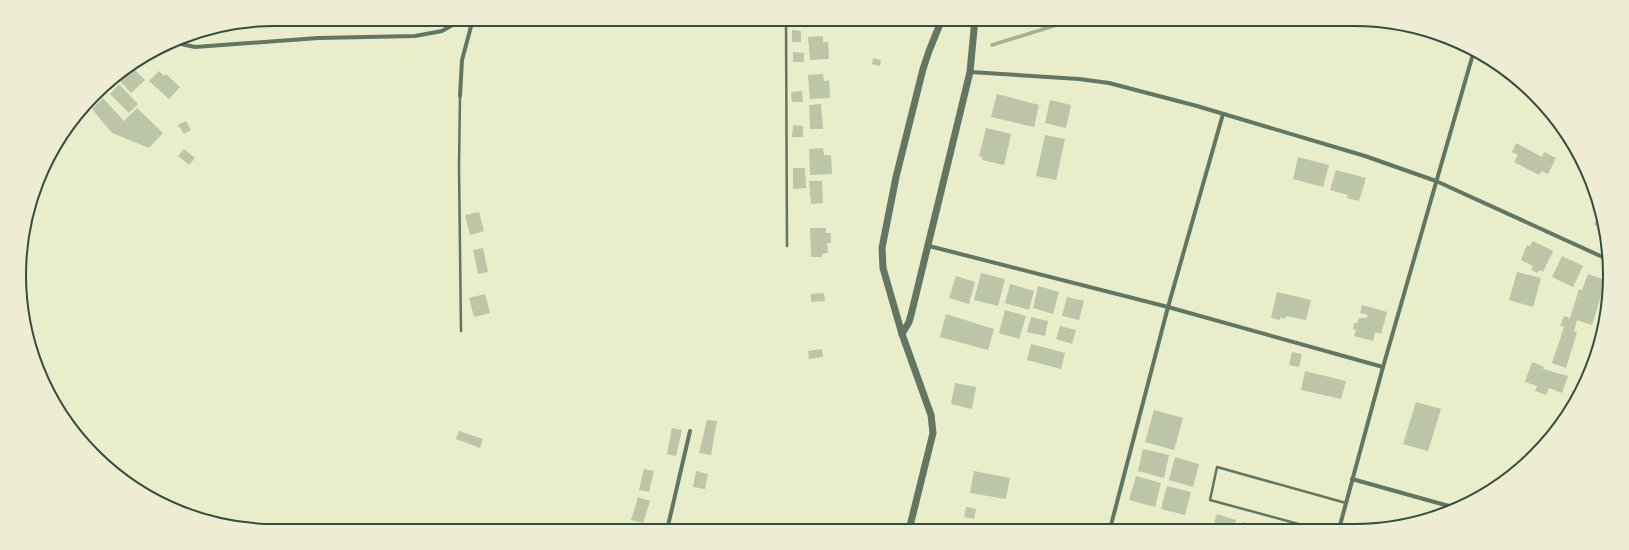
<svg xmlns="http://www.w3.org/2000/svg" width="1629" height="550" font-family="Lato,sans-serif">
  <rect width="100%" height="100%" fill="#e9edc9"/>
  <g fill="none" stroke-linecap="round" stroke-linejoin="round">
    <!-- stream -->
    <polyline stroke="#a3b18a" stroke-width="3.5" points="992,45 1076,19"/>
  </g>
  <!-- building -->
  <g fill="#bcc5a7">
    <polygon points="792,30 801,31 801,42 792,42"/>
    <polygon points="823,36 823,42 828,42 829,59 810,60 808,37"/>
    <polygon points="793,52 804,53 804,62 793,62"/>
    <polygon points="873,58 881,60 880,66 872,64"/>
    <polygon points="132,67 145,80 131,93 116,77"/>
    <polygon points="159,71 164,76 166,74 180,87 169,99 149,81"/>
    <polygon points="823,74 824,81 829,80 830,98 810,99 808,75"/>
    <polygon points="119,84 138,104 129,113 110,94"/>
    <polygon points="802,91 803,102 792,102 791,92"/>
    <polygon points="997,94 1039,105 1034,127 991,117"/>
    <polygon points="103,98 124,121 137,108 163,133 149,148 112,133 92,109"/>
    <polygon points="1050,100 1071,105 1066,128 1045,123"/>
    <polygon points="821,104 823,129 810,129 809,105"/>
    <polygon points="186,121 191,130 184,134 178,125"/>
    <polygon points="793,125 803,126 803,137 792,137"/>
    <polygon points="986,128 1011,134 1004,165 982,160 982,157 979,156"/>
    <polygon points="1045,135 1065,139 1056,180 1036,176"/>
    <polygon points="1516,143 1542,157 1544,152 1556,158 1548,174 1542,171 1539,175 1514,162 1518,155 1512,152"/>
    <polygon points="823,148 824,155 831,155 832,174 810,175 809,149"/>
    <polygon points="184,149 195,158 189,165 178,156"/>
    <polygon points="1298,157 1329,165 1323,187 1293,179"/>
    <polygon points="793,168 805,168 806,188 793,189"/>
    <polygon points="1336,170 1366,178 1359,201 1347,198 1348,195 1330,190"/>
    <polygon points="809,181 822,181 823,203 811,204"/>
    <polygon points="479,212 484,231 470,235 465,215"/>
    <polygon points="1599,214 1604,230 1594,225"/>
    <polygon points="810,228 826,228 826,233 831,233 831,243 827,243 828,253 822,254 822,257 811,257"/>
    <polygon points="1533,241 1553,251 1543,272 1539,270 1538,273 1531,270 1533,266 1521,260 1527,245 1530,246"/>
    <polygon points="483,248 488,272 478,274 473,250"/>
    <polygon points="1562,256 1583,266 1573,287 1552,277"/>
    <polygon points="1517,272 1541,278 1533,307 1509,300"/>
    <polygon points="981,273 1005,279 998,306 974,300"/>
    <polygon points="1588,274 1605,280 1605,283 1592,325 1577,320 1574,331 1577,332 1566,368 1552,363 1564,327 1560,326 1564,316 1570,318 1579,289 1582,290"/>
    <polygon points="956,276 975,282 969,304 949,298"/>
    <polygon points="1010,284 1034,291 1029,310 1005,303"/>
    <polygon points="1038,286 1059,292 1053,314 1033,308"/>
    <polygon points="1277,292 1311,300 1306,320 1286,316 1285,319 1280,317 1280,320 1271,318"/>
    <polygon points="824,293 825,301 811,302 811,294"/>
    <polygon points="485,294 490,313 474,317 469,298"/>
    <polygon points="1067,297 1084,301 1079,320 1062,316"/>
    <polygon points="1362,305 1387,312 1381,334 1375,332 1373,341 1354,336 1356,330 1353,329 1354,323 1357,323 1359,318 1367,318 1368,315 1360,313"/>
    <polygon points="1005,310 1026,316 1019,339 999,333"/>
    <polygon points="946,314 994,329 988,350 940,337"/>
    <polygon points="1031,317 1048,321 1045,336 1027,332"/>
    <polygon points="1060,326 1076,330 1072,344 1056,339"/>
    <polygon points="1031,344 1065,353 1061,369 1027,360"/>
    <polygon points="822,349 823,357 809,359 808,351"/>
    <polygon points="1292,352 1302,354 1299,367 1289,365"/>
    <polygon points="1532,362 1544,367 1543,369 1568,376 1562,393 1549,388 1546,395 1535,391 1537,386 1525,382"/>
    <polygon points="1305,371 1346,381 1341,399 1301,390"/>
    <polygon points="955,383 976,387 972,409 951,404"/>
    <polygon points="1416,402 1441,409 1428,451 1403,444"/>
    <polygon points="1154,410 1183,418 1174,450 1145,442"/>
    <polygon points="707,420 717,421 711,455 699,453"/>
    <polygon points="672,428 682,430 676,456 667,454"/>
    <polygon points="459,431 483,439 480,448 456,439"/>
    <polygon points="1143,449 1169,455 1164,478 1138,471"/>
    <polygon points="1175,457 1199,464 1193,487 1169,480"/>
    <polygon points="644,469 654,471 649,492 639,490"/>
    <polygon points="696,471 708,474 705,489 693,487"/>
    <polygon points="974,471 1010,478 1006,499 970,493"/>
    <polygon points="1136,476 1161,483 1155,507 1129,500"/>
    <polygon points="1167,486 1191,492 1185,515 1161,509"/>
    <polygon points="638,497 650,501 643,523 631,520"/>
    <polygon points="966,507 976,509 974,519 964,517"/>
    <polygon points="1217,514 1236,520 1233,529 1219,529 1213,526"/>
    <polygon points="1243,522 1264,528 1264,529 1241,529"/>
    <polygon points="630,525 645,530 629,530"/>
  </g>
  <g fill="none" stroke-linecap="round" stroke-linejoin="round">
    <!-- service -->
    <g stroke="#617663" stroke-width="2.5">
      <polyline points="786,19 787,246"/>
      <polyline points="460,96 459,166 461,331"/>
      <polyline points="1317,529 1210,500 1217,467 1346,503"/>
    </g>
    <!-- minor -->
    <g stroke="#617663" stroke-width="4">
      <polyline points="172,42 195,47 318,38 415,36 442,31 463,19"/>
      <polyline points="970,72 1079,79 1109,83 1197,106 1365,156 1436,181 1607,259"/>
      <polyline points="460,96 462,60 473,19"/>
      <polyline points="929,246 1168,307 1383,367"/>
      <polyline points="1352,479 1456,508"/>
      <polyline points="1110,529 1168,307 1223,114"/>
      <polyline points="1339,529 1383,367 1473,54"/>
      <polyline points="667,530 690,431"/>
    </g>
    <!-- tertiary -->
    <g stroke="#617663" stroke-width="7">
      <polyline points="902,334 909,322 912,311 970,72 975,19"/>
      <polyline points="909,530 933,433 931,415 902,334 883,268 882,248 896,177 923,69 929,51 942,19"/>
    </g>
  </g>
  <!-- crop -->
  <path d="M0 0H1629V550H0ZM275 26H1354A249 249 0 0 1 1603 275V275A249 249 0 0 1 1354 524H275A249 249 0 0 1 26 275V275A249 249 0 0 1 275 26Z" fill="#eeecd3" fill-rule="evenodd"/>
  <path fill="none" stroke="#344e41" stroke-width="2" d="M275 26H1354A249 249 0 0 1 1603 275V275A249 249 0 0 1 1354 524H275A249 249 0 0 1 26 275V275A249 249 0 0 1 275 26Z"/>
</svg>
